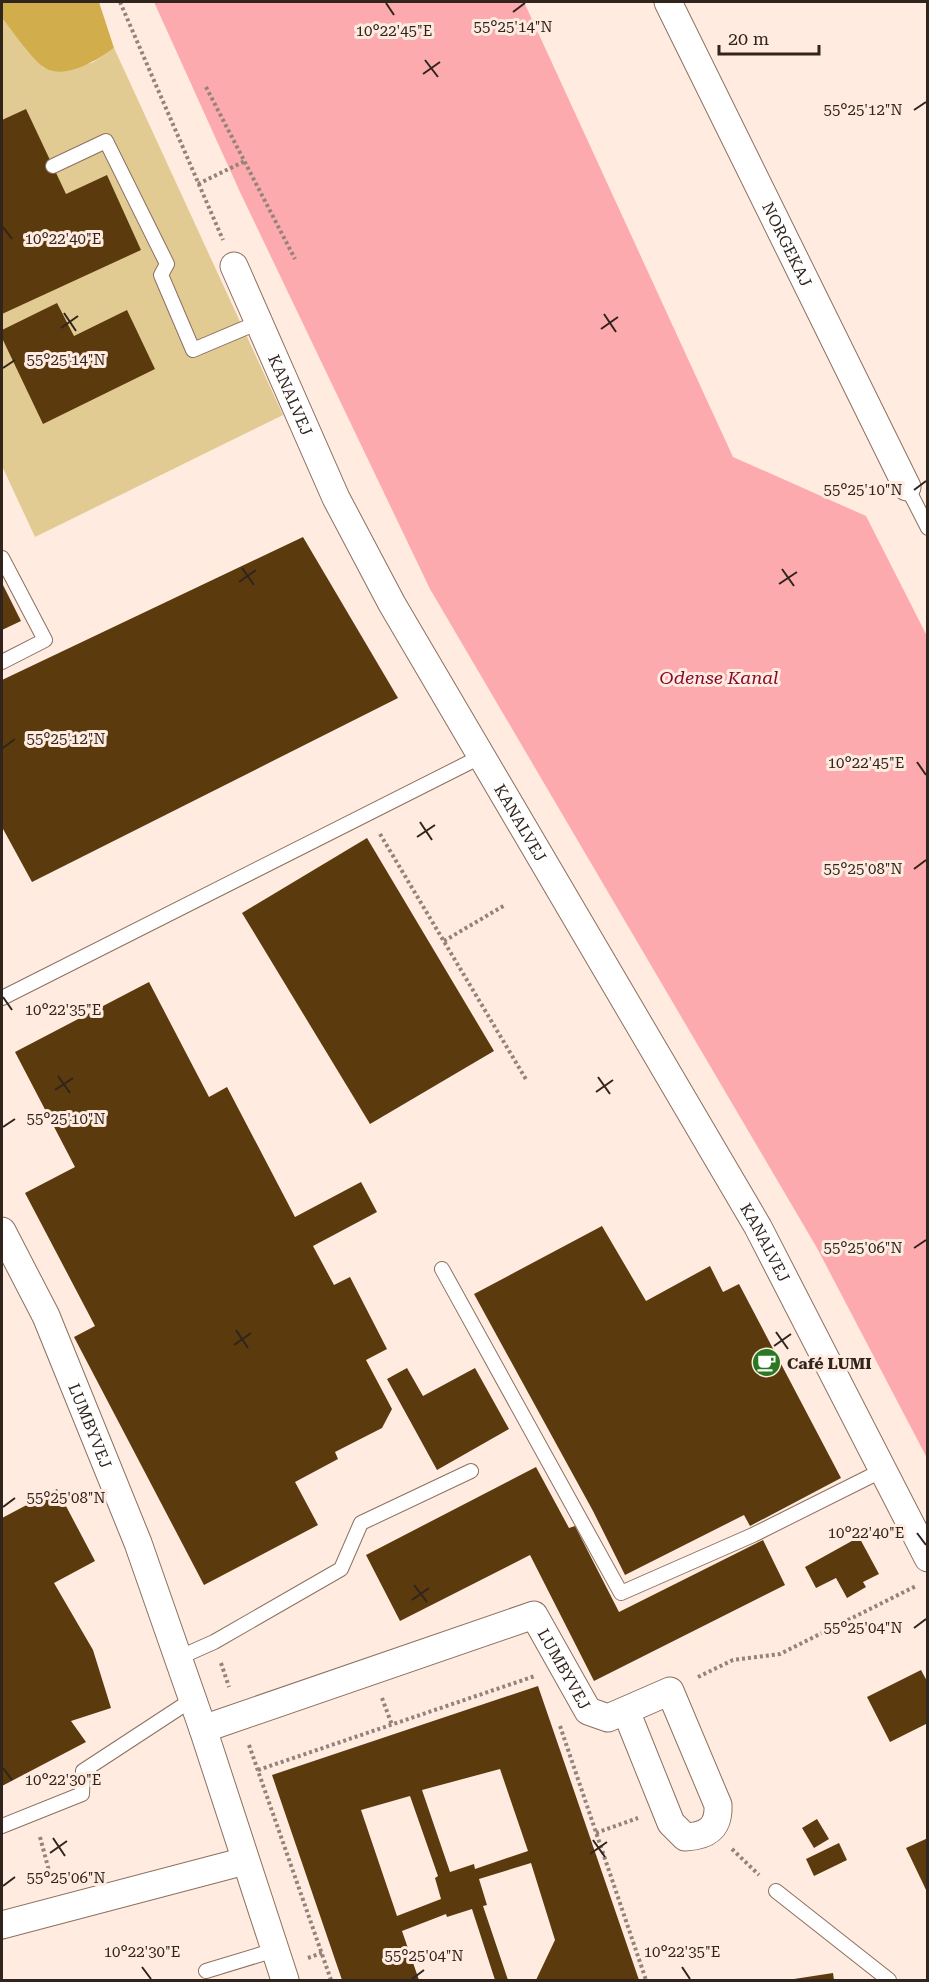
<svg xmlns="http://www.w3.org/2000/svg" width="929" height="1982" font-family="'Roboto Serif',serif">
  <rect width="100%" height="100%" fill="#ffebe0"/>
  <!-- green -->
  <polygon fill="#e2cb93" points="2,18 44,68 92,63 114,48 283,415 35,537 2,466"/>
  <!-- forest -->
  <path fill="#d2ad4c" d="M2,2H99L114,48C97,60 66,80 45,68C34,62 11,29 2,18Z"/>
  <!-- water -->
  <polygon fill="#fdaaaf" points="154,2 524,2 733,457 866,516 927,636 927,1458 817,1248 430,589 240,192"/>
  <!-- building -->
  <g fill="#5b3b0e" fill-rule="evenodd">
    <polygon points="26,109 66,194 107,175 141,250 2,314 2,120"/>
    <polygon points="57,303 74,336 127,310 155,369 43,424 2,338 2,330"/>
    <polygon points="303,537 398,698 32,882 2,827 2,680"/>
    <polygon points="2,583 21,621 2,630"/>
    <polygon points="367,838 494,1051 370,1124 242,913"/>
    <polygon points="149,982 209,1097 227,1087 295,1217 361,1182 377,1212 313,1246 334,1285 350,1277 387,1349 366,1360 392,1409 382,1428 335,1452 338,1459 295,1482 318,1525 204,1585 74,1337 95,1326 25,1193 75,1167 15,1052"/>
    <polygon points="602,1226 646,1301 710,1266 723,1292 739,1284 841,1478 750,1526 744,1515 625,1575 593,1511 474,1294"/>
    <polygon points="407,1368 423,1396 475,1368 509,1429 437,1470 387,1379"/>
    <polygon points="536,1467 569,1528 575,1526 619,1612 763,1540 785,1585 594,1681 530,1555 400,1621 366,1555"/>
    <polygon points="57,1489 95,1561 54,1583 93,1650 111,1708 71,1721 86,1742 2,1786 2,1518"/>
    <polygon points="859,1537 879,1574 863,1582 866,1587 847,1598 836,1578 816,1588 805,1567"/>
    <polygon points="921,1670 928,1683 928,1723 890,1742 867,1697"/>
    <path d="M538,1686L639,1980H536L555,1940L531,1863L479,1879L487,1905L483,1906L508,1980H495L472,1909L447,1917L446,1914L402,1931L419,1980H342L272,1775ZM500,1769L528,1851L475,1869L474,1864L450,1872L422,1790ZM410,1796L438,1876L435,1878L441,1899L397,1916L361,1810Z"/>
    <polygon points="817,1819 829,1839 814,1848 802,1828"/>
    <polygon points="928,1838 928,1894 906,1848"/>
    <polygon points="839,1843 847,1860 814,1876 806,1859"/>
    <polygon points="833,1973 834,1980 794,1980 794,1979"/>
  </g>
  <g fill="none" stroke-linecap="round" stroke-linejoin="round">
    <defs>
      <g id="service">
        <polyline points="53,166 106,141 167,264 161,275 193,350 259,322"/>
        <polyline points="907,487 928,528"/>
        <polyline points="2,558 45,640 2,662"/>
        <polyline points="2,998 482,756"/>
        <polyline points="442,1269 621,1593 753,1535 883,1470"/>
        <polyline points="178,1658 214,1642 341,1569 361,1523 471,1471"/>
        <polyline points="2,1826 82,1794 83,1771 193,1699"/>
        <polyline points="776,1891 889,1980"/>
        <polyline points="206,1971 275,1950"/>
      </g>
      <g id="minor">
        <path id="s1" d="M668,2L907,487"/>
        <path id="s2" d="M234,266L336,498L392,604L758,1227L928,1558"/>
        <path id="s3" d="M2,1231L46,1316L138,1543L203,1729L285,1980"/>
        <path id="s4" d="M203,1729L534,1615L588,1711L608,1718L670,1691L718,1805C719,1828 707,1836 685,1837L671,1823L626,1711"/>
        <polyline points="2,1925 245,1861"/>
      </g>
    </defs>
    <!-- service casing -->
    <use href="#service" stroke="#8c705f" stroke-width="16"/>
    <!-- minor casing -->
    <use href="#minor" stroke="#8c705f" stroke-width="29"/>
    <!-- path -->
    <g stroke="#93837a" stroke-width="4" stroke-dasharray="3 3" stroke-linecap="butt">
      <polyline points="120,2 223,240"/>
      <polyline points="206,87 295,259"/>
      <polyline points="198,184 245,161"/>
      <polyline points="380,834 527,1081"/>
      <polyline points="444,941 505,905"/>
      <polyline points="221,1663 229,1687"/>
      <polyline points="698,1677 733,1660 780,1654 916,1586"/>
      <polyline points="382,1698 392,1725"/>
      <polyline points="560,1726 646,1980"/>
      <polyline points="249,1745 331,1980"/>
      <polyline points="258,1770 535,1676"/>
      <polyline points="596,1833 638,1818"/>
      <polyline points="40,1837 52,1882"/>
      <polyline points="732,1849 759,1875"/>
      <polyline points="308,1958 322,1953"/>
    </g>
    <!-- service -->
    <use href="#service" stroke="#fff" stroke-width="14"/>
    <!-- minor -->
    <use href="#minor" stroke="#fff" stroke-width="27"/>
  </g>
  <!-- ticks -->
  <path fill="none" stroke="#30241d" stroke-width="2" d="M386,3L394,15M513,12L525,3M425,60L438,77M423,74L440,62M914,110L926,102M3,227L12,239M64,313L76,331M604,314L616,332M61,328L78,316M601,329L618,317M3,368L15,360M914,490L926,481M242,568L254,585M782,569L794,586M239,582L256,570M779,584L797,572M3,748L15,739M917,762L926,775M420,822L432,840M417,837L435,825M914,869L926,860M3,997L12,1010M58,1076L70,1093M598,1077L610,1094M55,1090L73,1078M596,1092L613,1080M3,1127L15,1119M914,1248L926,1240M236,1330L248,1348M776,1332L788,1349M234,1345L251,1333M774,1346L791,1334M3,1507L15,1498M917,1533L926,1545M414,1585L427,1602M412,1600L429,1588M914,1628L926,1619M3,1768L12,1780M53,1838L65,1856M593,1840L605,1857M50,1853L67,1841M590,1854L607,1842M3,1886L15,1877M142,1967L151,1979M682,1967L690,1979M412,1979L424,1970"/>
  <!-- icons -->
  <defs>
    <symbol id="cafe-disc" viewBox="-11 -11 22 22"><circle r="9.5" fill="#297922" stroke="#ffebe0"/><path d="M-5.5-4.5H6V0H3Q3 3.5 0 3.5H-2.5Q-5.5 3.5-5.5 0ZM3-3.2v2h1.7v-2ZM-6 4.5H4V6H-6Z" fill="#fff"/></symbol>
  </defs>
  <g fill-rule="evenodd">
    <use href="#cafe-disc" x="750" y="1346" width="33" height="33"/>
  </g>
  <g text-anchor="middle" stroke-width="6" stroke-linejoin="round" paint-order="stroke">
    <!-- street labels -->
    <g font-size="16" fill="#30241d" stroke="#ffebe0">
      <text dy="6" stroke="none"><textPath href="#s1" startOffset="270">NORGEKAJ</textPath></text>
      <text dy="6" stroke="none"><textPath href="#s2" startOffset="141">KANALVEJ</textPath></text>
      <text dy="6" stroke="none"><textPath href="#s2" startOffset="627">KANALVEJ</textPath></text>
      <text dy="6" stroke="none"><textPath href="#s2" startOffset="1113">KANALVEJ</textPath></text>
      <text dy="6" stroke="none"><textPath href="#s3" startOffset="214">LUMBYVEJ</textPath></text>
      <text dy="6" stroke="none"><textPath href="#s4" startOffset="412">LUMBYVEJ</textPath></text>
    </g>
    <!-- poi labels -->
    <g font-size="16" font-weight="bold" fill="#30241d" stroke="#ffebe0" text-anchor="start">
      <text x="787" y="1369">Café LUMI</text>
    </g>
    <!-- water labels -->
    <g font-size="18" font-style="italic" fill="#85092a" stroke="#ffebe0">
      <text x="719" y="684">Odense Kanal</text>
    </g>
  </g>
  <g font-size="15" text-anchor="middle" fill="#30241d" stroke="#ffebe0" stroke-width="6" stroke-linejoin="round" paint-order="stroke">
    <text x="513" y="32">55°25'14"N</text>
    <text x="394" y="36">10°22'45"E</text>
    <text x="863" y="115">55°25'12"N</text>
    <text x="63" y="244">10°22'40"E</text>
    <text x="66" y="365">55°25'14"N</text>
    <text x="863" y="495">55°25'10"N</text>
    <text x="66" y="744">55°25'12"N</text>
    <text x="866" y="768">10°22'45"E</text>
    <text x="863" y="874">55°25'08"N</text>
    <text x="63" y="1015">10°22'35"E</text>
    <text x="66" y="1124">55°25'10"N</text>
    <text x="863" y="1253">55°25'06"N</text>
    <text x="66" y="1503">55°25'08"N</text>
    <text x="866" y="1538">10°22'40"E</text>
    <text x="863" y="1633">55°25'04"N</text>
    <text x="63" y="1785">10°22'30"E</text>
    <text x="66" y="1883">55°25'06"N</text>
    <text x="142" y="1957">10°22'30"E</text>
    <text x="682" y="1957">10°22'35"E</text>
    <text x="424" y="1961">55°25'04"N</text>
  </g>
  <!-- border -->
  <rect width="929" height="1982" fill="none" stroke="#30241d" stroke-width="6"/>
  <!-- scale -->
  <path d="M719 45v9h100v-9" fill="none" stroke="#30241d" stroke-width="3"/>
  <text x="728" y="45" font-size="18" fill="#30241d" stroke="#ffebe0" stroke-width="4.5" paint-order="stroke">20 m</text>
</svg>
